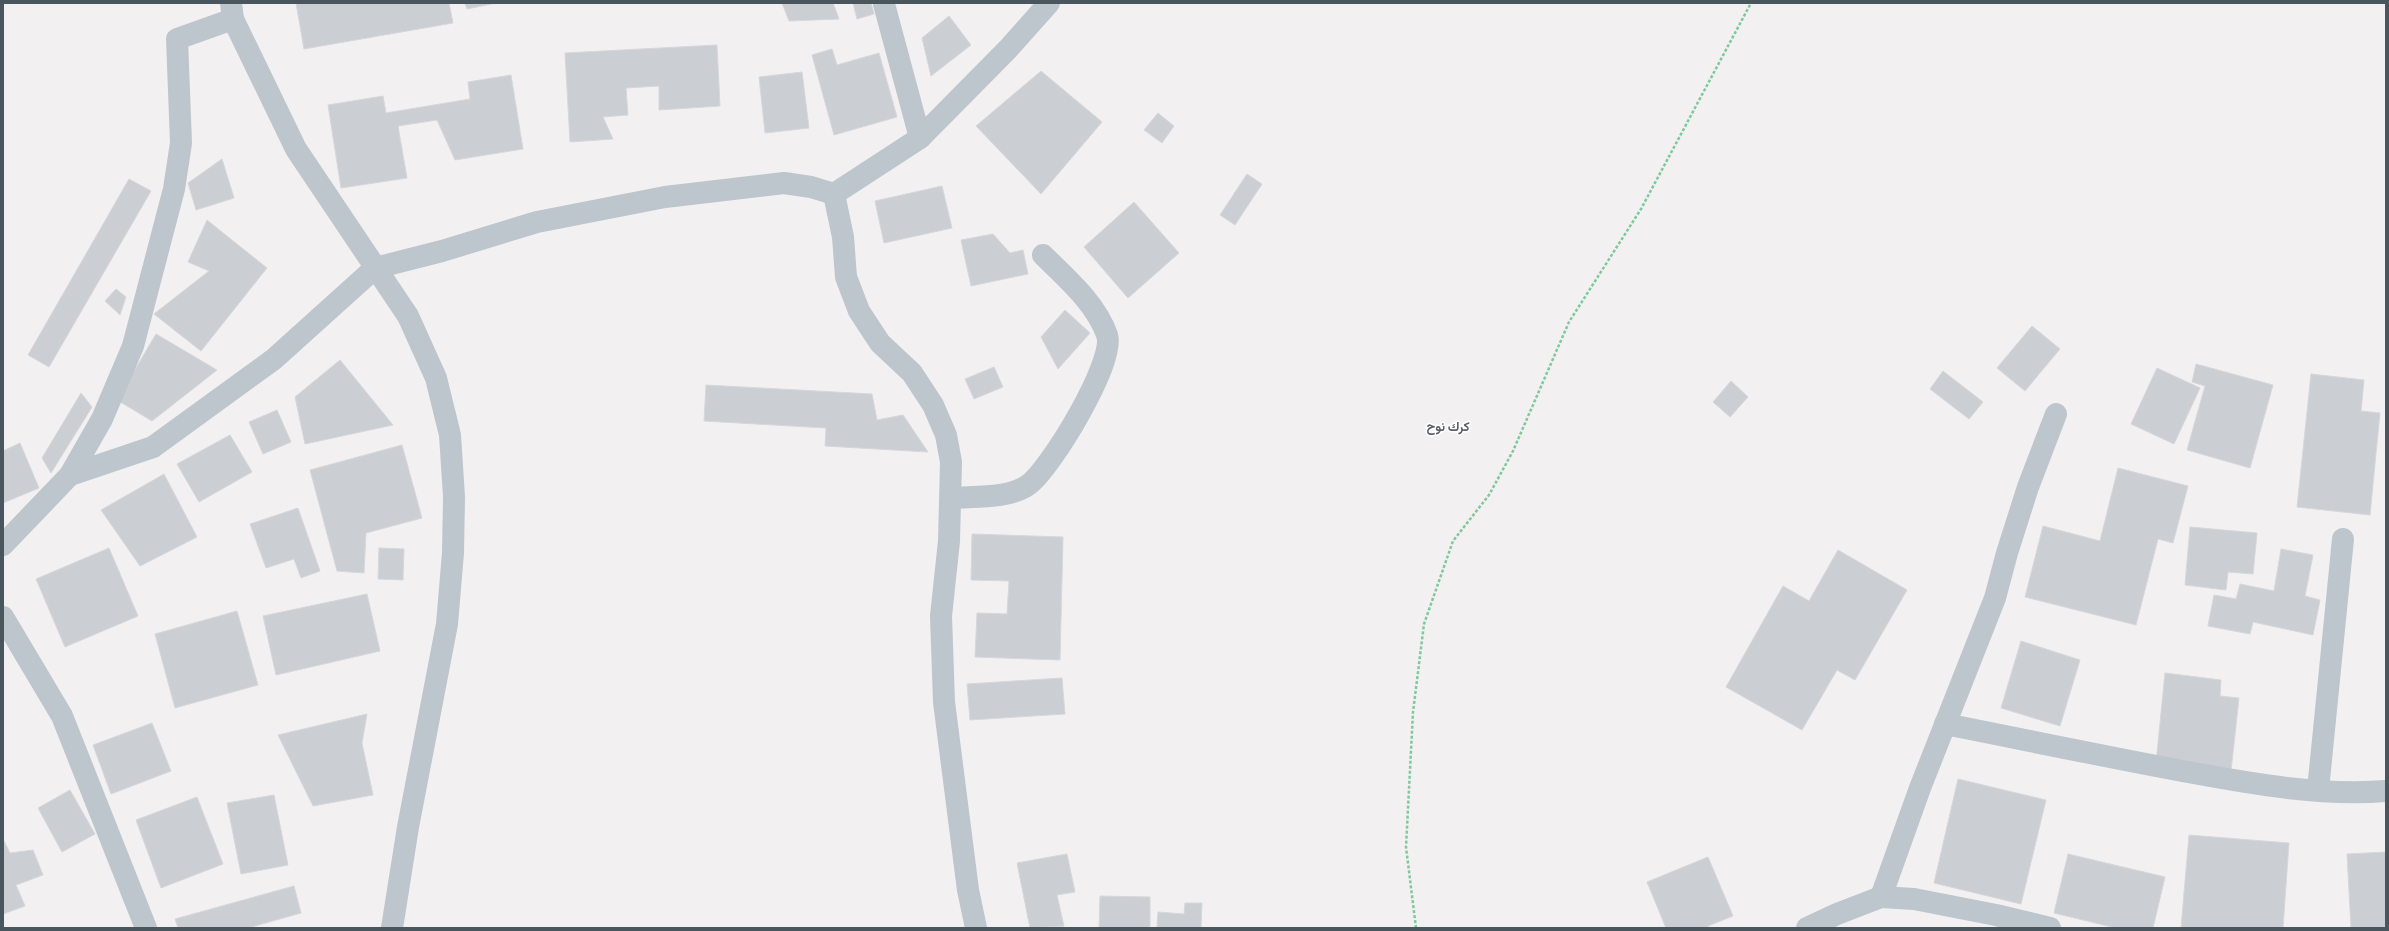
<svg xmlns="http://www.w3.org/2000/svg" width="2389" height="931" font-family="Barlow,Vazirmatn,sans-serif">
  <rect width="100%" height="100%" fill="#f3f0f1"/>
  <!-- building -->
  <g fill="#cbced2" stroke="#d5d7db">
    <polygon points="296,3 449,3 453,23 304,49"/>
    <polygon points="465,3 496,3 467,9"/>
    <polygon points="782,3 833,3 839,19 789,21"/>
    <polygon points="853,3 871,3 874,14 857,19"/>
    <polygon points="949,16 971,45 931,76 922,38"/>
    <polygon points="717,45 720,106 659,110 659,86 626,88 628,115 603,117 613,139 570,142 565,53"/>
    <polygon points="832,49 837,65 879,53 897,117 834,135 812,55"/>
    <polygon points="1041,71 1102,122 1041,194 976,126"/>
    <polygon points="802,72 809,128 765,133 759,77"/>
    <polygon points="511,75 523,149 455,160 437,120 398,126 407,178 341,188 328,105 383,96 386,113 470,99 468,82"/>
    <polygon points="1158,113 1174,126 1162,143 1144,130"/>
    <polygon points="222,159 234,198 196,210 188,183"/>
    <polygon points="1247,174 1262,184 1235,225 1220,215"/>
    <polygon points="129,179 151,191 49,367 28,355"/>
    <polygon points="942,186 952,228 884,243 875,201"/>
    <polygon points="1134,202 1179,253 1128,298 1084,247"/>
    <polygon points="207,220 267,268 201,351 154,314 209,271 188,262"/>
    <polygon points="993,234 1010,253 1023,250 1028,274 971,286 961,240"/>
    <polygon points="116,289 126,297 120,315 105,301"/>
    <polygon points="1065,310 1090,333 1058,369 1041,337"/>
    <polygon points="2032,326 2060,349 2025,391 1997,368"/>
    <polygon points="156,334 217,370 152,421 117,400"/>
    <polygon points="340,360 393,425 305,444 295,397"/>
    <polygon points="2196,364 2273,385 2250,468 2187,450 2205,386 2192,382"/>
    <polygon points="994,367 1003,387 974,399 965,379"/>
    <polygon points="2157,368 2200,388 2174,444 2131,424"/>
    <polygon points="1943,371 1983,402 1969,419 1930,389"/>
    <polygon points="2311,374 2364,380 2361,411 2380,413 2370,515 2297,507"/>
    <polygon points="1731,381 1748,397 1730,417 1713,402"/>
    <polygon points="706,385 872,394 877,420 903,415 928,452 825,446 826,428 704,421"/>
    <polygon points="81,393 92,407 51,473 42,458"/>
    <polygon points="277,410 291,442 263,454 249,422"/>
    <polygon points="230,435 252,472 199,502 177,464"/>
    <polygon points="20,443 39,488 3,503 3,451"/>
    <polygon points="402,445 422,518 366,533 364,573 337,571 310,470"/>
    <polygon points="2118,468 2188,486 2173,543 2158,539 2136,625 2025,597 2043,526 2100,541"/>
    <polygon points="164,474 197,537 140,566 101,510"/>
    <polygon points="298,508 320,571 301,578 294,559 266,568 250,524"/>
    <polygon points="2190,527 2257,533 2253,574 2228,572 2226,590 2185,585"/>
    <polygon points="972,534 1063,537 1060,660 975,657 977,613 1007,614 1009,581 971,580"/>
    <polygon points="109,548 138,616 65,647 36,579"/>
    <polygon points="379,548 404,549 403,580 378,579"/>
    <polygon points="2281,549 2313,555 2305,596 2320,600 2313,635 2253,622 2250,634 2208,626 2214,595 2236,599 2240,584 2274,591"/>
    <polygon points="1838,550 1907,590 1855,680 1837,670 1802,730 1726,687 1783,586 1809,601"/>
    <polygon points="367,594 380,651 276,675 263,616"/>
    <polygon points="237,611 258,685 175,708 155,634"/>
    <polygon points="2021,641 2080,660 2060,726 2001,708"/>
    <polygon points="2165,673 2221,680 2220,696 2239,698 2231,771 2156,763"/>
    <polygon points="1062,678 1065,714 970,720 967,684"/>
    <polygon points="367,714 362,743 373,795 313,806 278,735"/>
    <polygon points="152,723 171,771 111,794 93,745"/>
    <polygon points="1958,779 2046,800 2021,904 1934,883"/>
    <polygon points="70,790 95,834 62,852 38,808"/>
    <polygon points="274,795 288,865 241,874 227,803"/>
    <polygon points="197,797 223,864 161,888 136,820"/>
    <polygon points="2189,835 2289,843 2283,928 2181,928"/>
    <polygon points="3,839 10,853 33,850 43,875 16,885 25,906 3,914"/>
    <polygon points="2386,852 2386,928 2351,928 2347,854"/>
    <polygon points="1067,854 1075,892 1057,895 1064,926 1030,928 1017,863"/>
    <polygon points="2068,854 2165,877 2153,928 2116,928 2054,913"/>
    <polygon points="1708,857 1733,916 1708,926 1709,928 1666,928 1647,882"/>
    <polygon points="294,886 301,913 248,928 178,928 175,919"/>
    <polygon points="1100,896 1150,897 1150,928 1099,928"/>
    <polygon points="1185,903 1202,903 1201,928 1157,928 1158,912 1184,914"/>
  </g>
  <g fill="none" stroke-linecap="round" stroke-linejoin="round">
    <!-- path -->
    <polyline stroke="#7cc99b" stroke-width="2.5" stroke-dasharray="3 2" stroke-linecap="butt" points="1416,928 1406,847 1413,712 1424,624 1453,541 1489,495 1513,451 1569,322 1641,209 1751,3"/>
    <!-- street -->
    <g stroke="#bdc6cc" stroke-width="22">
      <polyline points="231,3 233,19 296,149 408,316 436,378 450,435 454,497 453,553 447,624 408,827 392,928"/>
      <polyline points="884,4 920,138"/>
      <polyline points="834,194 843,237 846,277 859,311 880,343 912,373 933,405 946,435 951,462 949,541 941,616 944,702 968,890 976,928"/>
      <polyline points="70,475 102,419 133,346 174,189 181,143 177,39 233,19"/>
      <path d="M951,498C974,496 1008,499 1028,485C1050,470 1116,361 1107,335C1096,303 1066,278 1043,255"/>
      <polyline points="3,545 70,475 153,447 274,359 375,268 442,251 537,222 665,197 784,183 811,187 834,194 920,138 1008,49 1049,3"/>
      <polyline points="3,617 62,716 146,928"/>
      <path d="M1945,724C2026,740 2107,757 2188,772C2253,784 2320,796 2386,791"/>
      <polyline points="2318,790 2343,539"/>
      <polyline points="1881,897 1920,788 1995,598 2007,553 2028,487 2056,414"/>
      <polyline points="1807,928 1837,914 1881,897 1914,899 1996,915 2050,928"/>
    </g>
  </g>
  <g text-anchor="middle" stroke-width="3" stroke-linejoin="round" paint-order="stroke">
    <!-- quarter labels -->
    <g font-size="13" font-weight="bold" fill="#5d6165" stroke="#fff">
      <text x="1448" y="431">كرك نوح</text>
    </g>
  </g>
  <!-- border -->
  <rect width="2389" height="931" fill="none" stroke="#49565d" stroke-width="8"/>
</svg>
